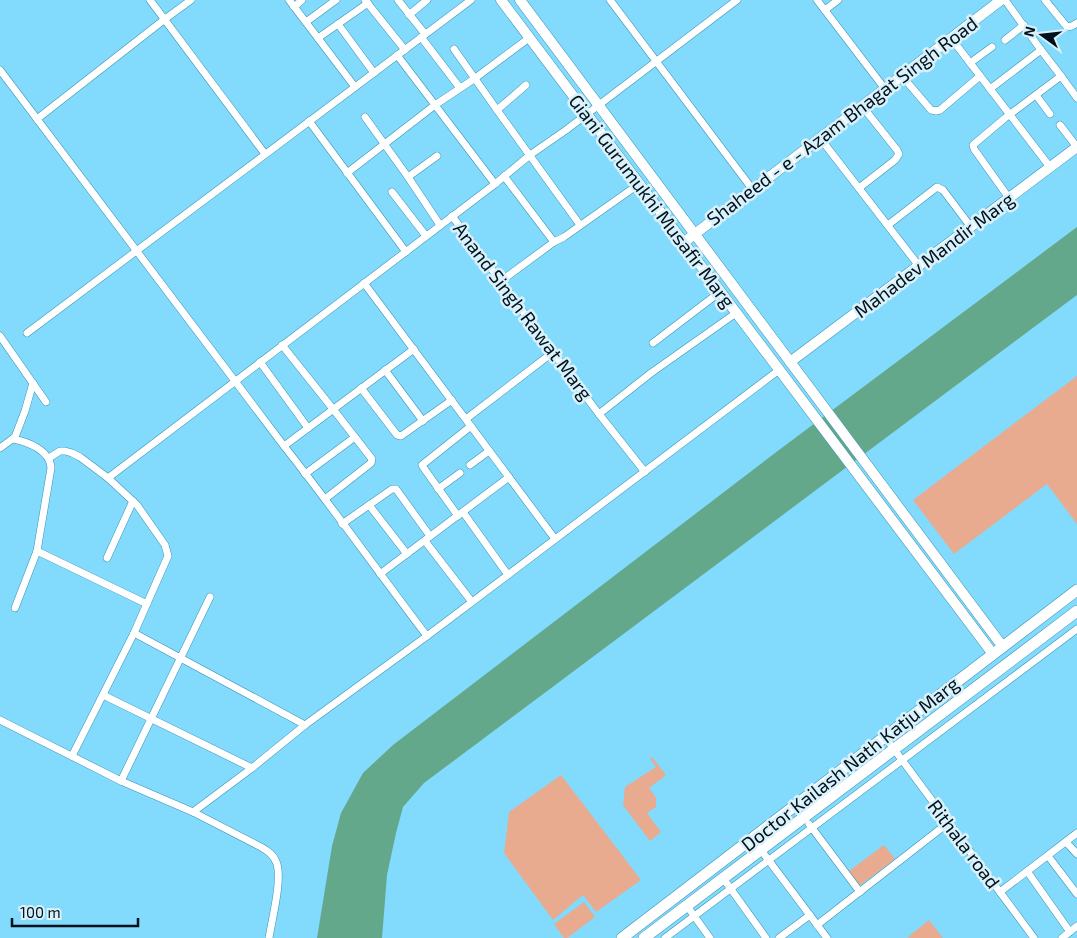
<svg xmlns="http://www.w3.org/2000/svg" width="1077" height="938" font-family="'Exo 2',sans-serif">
  <rect width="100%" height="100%" fill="#82dafc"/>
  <!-- green -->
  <g fill="#e9ab90">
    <polygon points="1077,376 1077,524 1047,484 954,554 913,500"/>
    <polygon points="652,757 666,775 649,788 656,798 656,807 647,813 661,832 650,841 623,805 625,787 656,767 650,758"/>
    <polygon points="561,775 641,880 596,912 583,895 553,920 504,853 509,812"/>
    <polygon points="884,845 895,859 859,886 849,871"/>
    <polygon points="584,902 595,917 567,938 564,938 554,924"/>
    <polygon points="929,920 943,938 909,938 908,937"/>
  </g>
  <!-- water -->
  <polygon fill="#64a88b" points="1077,227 1077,295 424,783 403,807 396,833 387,875 382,938 317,938 332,846 341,813 363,773 393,745 775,453"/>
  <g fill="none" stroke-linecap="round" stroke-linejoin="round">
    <defs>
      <g id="street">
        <polyline points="150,0 265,154"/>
        <polyline points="289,0 355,87"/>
        <polyline points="365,0 405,50"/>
        <polyline points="398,0 425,34"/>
        <polyline points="610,0 753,190"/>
        <polyline points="817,0 885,89"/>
        <polyline points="1045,0 1067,27 1072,26 1077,23"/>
        <polyline points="294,7 302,0"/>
        <polyline points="825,10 838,0"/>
        <polyline points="409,15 427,0"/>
        <polyline points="306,22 336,0"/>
        <polyline points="338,24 374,73"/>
        <polyline points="421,37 460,88"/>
        <polyline points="318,38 368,3"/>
        <polyline points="951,38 1050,167"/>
        <polyline points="1005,40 1024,25"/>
        <polyline points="454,49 497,110 580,225"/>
        <polyline points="1041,50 1061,76"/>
        <polyline points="397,55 495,184"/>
        <polyline points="970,63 992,47"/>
        <path d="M0,70L284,446C333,508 379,573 427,636"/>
        <polyline points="902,76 931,110 936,111 940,110 980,76"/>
        <polyline points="990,89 1041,50 1005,0"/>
        <polyline points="1036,95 1050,114"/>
        <polyline points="497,110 526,85"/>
        <polyline points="365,117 408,177 440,225"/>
        <polyline points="37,119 165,19 191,0"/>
        <polyline points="309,121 406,252"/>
        <polyline points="1060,125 1077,147"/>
        <polyline points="820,138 919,266"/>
        <polyline points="347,173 435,105 474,79 529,38"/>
        <polyline points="504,176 554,242"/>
        <polyline points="408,177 437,156"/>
        <polyline points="859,188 895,160 899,154 897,150 862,106"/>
        <polyline points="392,192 426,236"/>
        <polyline points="1009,198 974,149 973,145 1005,118 1061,76 1077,98"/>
        <path d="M452,216C502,282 549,348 599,414L651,373L736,313"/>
        <polyline points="888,225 937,187 943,190 971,227"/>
        <polyline points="501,281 554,242 564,237 639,184"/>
        <polyline points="364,283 555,539"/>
        <polyline points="27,333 471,0"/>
        <polyline points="0,336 46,402"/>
        <polyline points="653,343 712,298"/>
        <polyline points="282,345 333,409 372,459 371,463 325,499"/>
        <polyline points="260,362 308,428"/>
        <polyline points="385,370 423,421"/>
        <polyline points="361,388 397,435 401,436 452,400"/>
        <polyline points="599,414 645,472"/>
        <polyline points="466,419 552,353"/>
        <path d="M13,439C28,442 50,450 51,468L37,551L147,604"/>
        <polyline points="284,446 414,349"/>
        <polyline points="0,448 15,437 25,411 33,383"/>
        <polyline points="49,458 60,451 65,451 72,453 80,457 108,478 137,505 165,545 168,556 134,633 72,756"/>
        <polyline points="470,465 489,451"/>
        <polyline points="305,474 355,437"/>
        <polyline points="108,478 495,184 530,155 566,130 737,0"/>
        <polyline points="438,489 460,473"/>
        <polyline points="369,505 407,554"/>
        <polyline points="463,512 508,575"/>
        <polyline points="458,516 423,467 422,465 471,426"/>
        <polyline points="342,524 392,489 396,489 430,536"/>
        <polyline points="425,541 472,602"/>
        <polyline points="107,558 133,501"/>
        <polyline points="380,574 509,477"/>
        <polyline points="15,608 37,551"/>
        <polyline points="134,633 305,725"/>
        <polyline points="103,695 252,768"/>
        <path d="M0,720L121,781L193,812L261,847C268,851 274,855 277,864C282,881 272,919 269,938"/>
        <polyline points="885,737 1034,938"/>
        <polyline points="121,781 210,597"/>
        <polyline points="193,812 252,768 305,725 427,636 779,370"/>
        <polyline points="809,824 860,892"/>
        <polyline points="1066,842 1077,854"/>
        <polyline points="761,850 827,938"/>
        <polyline points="1048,856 1077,894"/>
        <polyline points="1027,871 1070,932"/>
        <polyline points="723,878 766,938"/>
        <polyline points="1000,892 1077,833"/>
        <polyline points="687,906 710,938"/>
        <polyline points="817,925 948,823"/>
        <polyline points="665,938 1077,629"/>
        <polyline points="779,938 810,915"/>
        <polyline points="1062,938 1077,926"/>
      </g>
      <g id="secondary">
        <polyline points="501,0 993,654"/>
        <polyline points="520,0 1003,647"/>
        <polyline points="683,243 1001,0"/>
        <polyline points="790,362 1077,147"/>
      </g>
      <g id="primary">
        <polyline points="622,938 1077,590"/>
        <polyline points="644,938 1077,611"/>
      </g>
    </defs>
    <!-- street casing -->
    <use href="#street" stroke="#3a94b4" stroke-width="8"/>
    <!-- secondary casing -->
    <use href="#secondary" stroke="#3a94b4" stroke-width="11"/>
    <!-- primary casing -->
    <use href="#primary" stroke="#3a94b4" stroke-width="12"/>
    <!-- street -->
    <use href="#street" stroke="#fff" stroke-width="7"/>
    <!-- secondary -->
    <use href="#secondary" stroke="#fff" stroke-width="10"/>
    <!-- primary -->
    <use href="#primary" stroke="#fff" stroke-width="11"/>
  </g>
  <g text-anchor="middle" stroke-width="5" stroke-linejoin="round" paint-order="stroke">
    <!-- street labels -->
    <g font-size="19" fill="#00111b" stroke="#d9f1fb">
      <text transform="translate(842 121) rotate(-37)" y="7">Shaheed - e - Azam Bhagat Singh Road</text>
      <text transform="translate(652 201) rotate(53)" y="7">Giani Gurumukhi Musafir Marg</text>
      <text transform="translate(934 255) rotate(-37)" y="7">Mahadev Mandir Marg</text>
      <text transform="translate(523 311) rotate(53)" y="7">Anand Singh Rawat Marg</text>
      <text transform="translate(850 764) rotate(-38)" y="7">Doctor Kailash Nath Katju Marg</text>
      <text transform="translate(964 844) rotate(53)" y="7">Rithala road</text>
    </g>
  </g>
  <!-- north arrow -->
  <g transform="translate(1042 35) rotate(285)" stroke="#d9f1fb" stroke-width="4" paint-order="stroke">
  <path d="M0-4L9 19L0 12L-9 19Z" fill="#00111b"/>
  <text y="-8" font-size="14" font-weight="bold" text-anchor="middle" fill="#00111b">N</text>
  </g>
  <!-- scale -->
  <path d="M12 918v8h126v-8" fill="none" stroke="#00111b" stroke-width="2.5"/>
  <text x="20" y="918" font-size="15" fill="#00111b" stroke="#d9f1fb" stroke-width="4" paint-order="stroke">100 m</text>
</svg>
